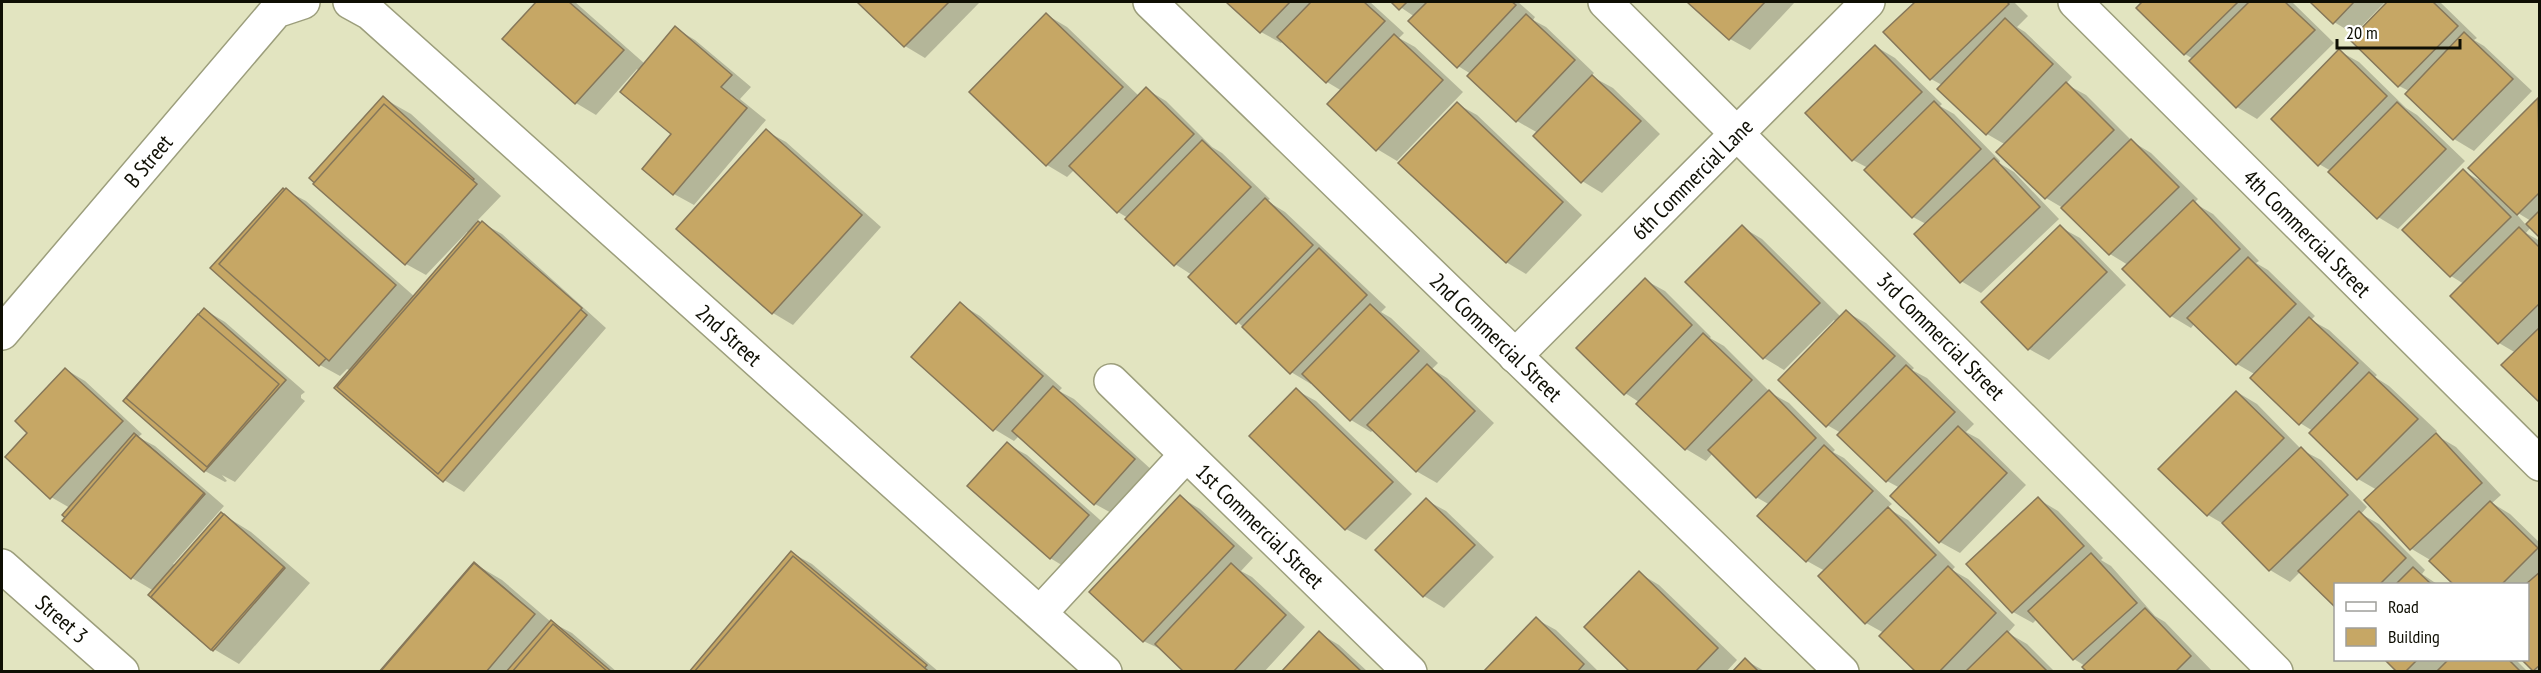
<svg xmlns="http://www.w3.org/2000/svg" width="2541" height="673" font-family="'PT Sans Narrow',sans-serif">
  <rect width="100%" height="100%" fill="#e2e4c0"/>
  <!-- shadow -->
  <g fill="#0003" fill-rule="evenodd">
    <polygon points="538,2 575,2 645,64 675,28 695,40 751,87 740,99 766,120 694,205 674,194 673,134 639,71 637,69 596,115 576,103 504,39"/>
    <polygon points="859,2 980,2 925,58 905,46"/>
    <polygon points="1228,2 1370,2 1404,33 1399,38 1415,47 1463,92 1397,161 1377,149 1342,91 1327,82 1283,41 1281,43 1261,32"/>
    <polygon points="1393,2 1518,2 1535,17 1533,20 1546,27 1594,73 1591,76 1613,88 1660,134 1602,193 1582,181 1538,133 1517,121 1471,74 1458,66 1415,17"/>
    <polygon points="1689,2 1795,2 1750,50 1730,39"/>
    <polygon points="1917,2 2014,2 2028,16 2017,27 2025,32 2072,77 2066,84 2086,95 2133,142 2151,153 2198,199 2194,203 2213,214 2259,261 2256,263 2268,270 2315,316 2311,320 2329,330 2377,375 2375,377 2389,386 2437,431 2434,434 2456,447 2501,495 2492,503 2510,514 2540,543 2540,672 2534,670 2524,660 2528,660 2528,584 2455,584 2432,561 2410,548 2377,490 2358,479 2313,431 2300,423 2256,375 2237,364 2195,323 2191,328 2171,316 2128,265 2110,254 2063,208 2046,198 2006,145 1987,134 1942,85 1931,79 1886,32"/>
    <polygon points="2145,2 2292,2 2334,43 2257,119 2237,107 2191,61 2193,59 2185,54 2138,8"/>
    <polygon points="2312,2 2385,2 2354,34 2334,22"/>
    <polygon points="2389,2 2440,2 2477,38 2474,40 2484,46 2532,91 2474,151 2454,139 2407,94 2409,91 2399,86 2352,40"/>
    <polygon points="1047,15 1067,27 1139,96 1146,89 1166,101 1212,147 1222,153 1270,199 1267,201 1285,212 1386,307 1381,312 1391,318 1438,363 1432,369 1447,378 1494,423 1437,483 1416,471 1374,429 1371,432 1351,420 1313,382 1311,384 1291,372 1190,277 1192,275 1175,264 1128,218 1118,212 1074,170 1067,177 1047,165 972,92"/>
    <polygon points="1875,46 1895,58 1942,104 1940,106 1954,114 2000,161 1999,163 2014,172 2059,219 1981,293 1961,281 1926,224 1913,217 1868,168 1853,160"/>
    <polygon points="2339,51 2359,62 2406,108 2417,115 2465,161 2398,229 2378,217 2331,171 2319,164"/>
    <polygon points="383,98 411,114 501,196 476,222 480,224 482,223 502,234 606,328 464,492 444,480 351,371 347,369 340,376 320,365 212,267 285,190 306,201 415,297 469,234 467,232 426,275 406,264 311,178"/>
    <path d="M2538,100L2540,236L2531,227L2526,233L2540,241V401L2516,353L2499,343L2464,284L2451,276L2463,171L2486,184L2471,168ZM2513,210L2531,221L2526,225Z"/>
    <polygon points="1457,104 1477,115 1582,215 1526,274 1506,262"/>
    <polygon points="766,131 786,142 881,227 793,325 773,313 678,229"/>
    <polygon points="1742,227 1762,239 1841,317 1846,312 1866,323 1914,368 1912,370 1927,378 1974,424 1966,432 1979,439 2026,485 1960,553 1940,542 1900,488 1887,481 1841,433 1827,425 1836,322 1834,320 1784,370 1764,358 1687,282"/>
    <polygon points="2060,227 2080,238 2126,285 2049,360 2029,349"/>
    <polygon points="1645,280 1665,291 1711,337 1710,338 1724,346 1771,393 1789,403 1835,450 1833,452 1844,458 1892,504 1887,508 1908,520 1955,567 1952,570 1968,579 2015,625 2008,633 2027,644 2055,672 1918,672 1884,633 1866,623 1825,571 1807,561 1770,505 1756,497 1713,453 1706,461 1686,449 1638,403 1639,402 1625,393"/>
    <polygon points="960,304 980,316 1062,388 1059,391 1074,399 1154,472 1115,515 1095,504 1019,436 1014,441 994,429"/>
    <polygon points="205,310 225,322 305,392 301,395 301,398 305,401 235,482 222,475 227,481 225,482 205,471 125,401"/>
    <polygon points="65,369 85,381 142,434 138,437 155,446 224,506 173,564 176,566 222,514 251,532 310,583 239,664 212,648 154,591 132,578 70,508 51,497 29,433"/>
    <polygon points="1296,390 1316,401 1412,494 1366,540 1346,529 1251,436"/>
    <polygon points="2237,392 2257,404 2302,450 2321,460 2367,507 2361,514 2379,524 2425,570 2422,574 2437,584 2336,584 2300,572 2290,582 2270,570 2227,526 2208,515"/>
    <polygon points="1007,444 1027,455 1108,527 1070,570 1050,558"/>
    <polygon points="1180,497 1200,509 1253,558 1241,571 1252,577 1305,627 1264,672 1186,672 1165,651 1143,641"/>
    <polygon points="2038,499 2058,511 2103,558 2101,560 2111,566 2155,616 2165,622 2213,672 2089,672 2085,666 2074,659 2037,619 2033,623 2013,612"/>
    <polygon points="1426,500 1446,511 1494,557 1444,608 1424,596 1377,550"/>
    <polygon points="792,553 812,564 939,672 691,672"/>
    <polygon points="475,564 502,580 551,622 572,633 617,672 381,672"/>
    <polygon points="1639,573 1659,585 1737,660 1726,672 1632,672"/>
    <polygon points="1536,619 1556,630 1599,672 1485,672"/>
    <polygon points="1319,633 1339,645 1368,672 1283,672"/>
    <polygon points="1745,660 1766,672 1734,672"/>
    <polygon points="2387,660 2516,660 2528,672 2399,672"/>
  </g>
  <!-- building -->
  <g fill="#c6a765" stroke="#867759" stroke-width="1.5">
    <polygon points="536,2 569,2 624,50 575,104 502,39"/>
    <polygon points="857,2 949,2 904,47"/>
    <polygon points="1226,2 1290,2 1260,33"/>
    <polygon points="1311,2 1364,2 1385,21 1326,83 1277,37"/>
    <polygon points="1391,2 1407,2 1399,10"/>
    <polygon points="1427,2 1512,2 1516,5 1457,68 1408,21"/>
    <polygon points="1687,2 1765,2 1729,40"/>
    <polygon points="1915,2 2007,2 2009,4 1930,80 1883,32"/>
    <polygon points="2142,2 2238,2 2184,55 2136,8"/>
    <polygon points="2249,2 2285,2 2315,30 2236,108 2189,61"/>
    <polygon points="2310,2 2354,2 2333,24"/>
    <polygon points="2387,2 2433,2 2458,26 2398,87 2350,40"/>
    <polygon points="1046,13 1123,87 1046,166 969,92"/>
    <polygon points="1526,14 1575,60 1516,122 1467,76"/>
    <polygon points="2005,18 2053,64 1986,135 1937,89"/>
    <polygon points="675,26 732,75 721,87 747,108 673,195 642,169 671,134 620,92"/>
    <polygon points="2464,32 2513,79 2453,140 2405,94"/>
    <polygon points="1394,34 1443,80 1376,151 1327,104"/>
    <polygon points="1875,45 1922,92 1852,161 1805,113"/>
    <polygon points="2339,49 2387,96 2318,166 2271,119"/>
    <polygon points="1592,75 1641,121 1581,183 1533,136"/>
    <polygon points="2066,82 2114,130 2045,199 1996,152"/>
    <polygon points="1146,87 1194,134 1117,213 1069,166"/>
    <polygon points="383,96 474,179 400,260 309,178"/>
    <polygon points="2538,98 2540,192 2517,215 2468,168"/>
    <polygon points="1934,101 1981,149 1912,218 1864,170"/>
    <polygon points="1457,102 1563,202 1506,263 1398,163"/>
    <polygon points="2397,102 2446,149 2377,219 2328,172"/>
    <polygon points="384,104 477,184 405,265 313,184"/>
    <polygon points="766,129 862,215 772,314 676,229"/>
    <polygon points="2131,139 2179,187 2109,255 2061,208"/>
    <polygon points="1202,140 1251,187 1174,266 1125,219"/>
    <polygon points="1994,158 2040,207 1960,283 1914,234"/>
    <polygon points="2463,169 2511,217 2450,277 2402,230"/>
    <polygon points="283,188 392,287 319,366 210,268"/>
    <polygon points="286,188 396,285 329,361 219,264"/>
    <polygon points="1265,198 1313,245 1236,324 1188,277"/>
    <polygon points="2193,200 2240,249 2170,317 2122,269"/>
    <polygon points="2540,210 2540,238 2526,224"/>
    <polygon points="478,221 587,315 443,482 334,388"/>
    <polygon points="482,221 582,308 438,474 337,387"/>
    <polygon points="1742,225 1820,303 1763,359 1685,282"/>
    <polygon points="2060,225 2107,272 2028,350 1981,302"/>
    <polygon points="2519,227 2540,248 2540,303 2498,344 2450,296"/>
    <polygon points="1319,248 1367,295 1290,374 1242,327"/>
    <polygon points="2248,257 2296,304 2236,365 2187,318"/>
    <polygon points="1645,278 1692,325 1624,395 1576,348"/>
    <polygon points="960,302 1043,376 993,431 911,357"/>
    <polygon points="1370,304 1419,351 1350,421 1302,374"/>
    <polygon points="204,308 286,380 204,472 123,401"/>
    <polygon points="1846,310 1895,356 1826,427 1778,380"/>
    <polygon points="198,314 279,384 207,467 126,398"/>
    <polygon points="2309,317 2358,363 2299,425 2250,378"/>
    <polygon points="2540,327 2540,403 2501,365"/>
    <polygon points="1703,333 1752,380 1685,450 1636,404"/>
    <polygon points="1427,364 1475,411 1416,472 1367,425"/>
    <polygon points="1906,365 1955,412 1886,482 1837,435"/>
    <polygon points="65,368 123,421 50,499 5,457 27,433 15,421"/>
    <polygon points="2369,372 2418,419 2357,480 2309,433"/>
    <polygon points="1053,386 1135,459 1094,505 1012,431"/>
    <polygon points="1296,388 1393,482 1345,530 1249,436"/>
    <polygon points="1769,390 1816,438 1756,498 1708,450"/>
    <polygon points="2236,391 2284,438 2207,516 2158,469"/>
    <polygon points="1958,426 2007,473 1939,543 1890,496"/>
    <polygon points="134,433 205,494 132,577 62,515"/>
    <polygon points="2436,433 2482,483 2410,550 2364,500"/>
    <polygon points="136,435 204,493 131,579 62,521"/>
    <polygon points="1007,442 1089,515 1050,559 967,486"/>
    <polygon points="1824,445 1873,491 1806,562 1757,516"/>
    <polygon points="2301,447 2348,495 2269,571 2222,523"/>
    <polygon points="1180,495 1234,546 1143,642 1089,592"/>
    <polygon points="2038,497 2084,546 2012,613 1966,564"/>
    <polygon points="1426,498 1475,545 1423,597 1375,550"/>
    <polygon points="2490,501 2538,548 2502,584 2453,584 2429,561"/>
    <polygon points="1888,507 1936,555 1865,624 1818,576"/>
    <polygon points="2359,511 2406,558 2380,584 2336,584 2336,608 2298,571"/>
    <polygon points="221,512 285,568 213,651 148,595"/>
    <polygon points="224,514 284,567 211,650 151,597"/>
    <polygon points="791,551 927,665 921,672 689,672"/>
    <polygon points="2091,553 2137,603 2073,660 2028,611"/>
    <polygon points="793,556 927,670 926,672 694,672"/>
    <polygon points="474,562 532,612 480,672 379,672"/>
    <polygon points="474,563 535,614 486,672 380,672"/>
    <polygon points="1231,563 1286,615 1233,672 1184,672 1155,644"/>
    <polygon points="1948,566 1996,613 1939,672 1916,672 1879,636"/>
    <polygon points="2413,567 2431,584 2396,584"/>
    <polygon points="1639,571 1718,648 1695,672 1630,672 1584,627"/>
    <polygon points="2540,572 2540,665 2533,671 2522,660 2528,660 2526,584"/>
    <polygon points="2145,608 2191,656 2175,672 2087,672 2082,667"/>
    <polygon points="1536,617 1584,664 1577,672 1483,672"/>
    <polygon points="551,620 612,672 506,672"/>
    <polygon points="553,624 608,672 512,672"/>
    <polygon points="1319,631 1362,672 1281,672"/>
    <polygon points="2007,631 2048,672 1965,672"/>
    <polygon points="1745,658 1759,672 1732,672"/>
    <polygon points="2385,660 2417,660 2405,672 2397,672"/>
    <polygon points="2448,660 2509,660 2521,672 2436,672"/>
  </g>
  <g fill="none" stroke-linecap="round" stroke-linejoin="round">
    <defs>
      <g id="minor">
        <polyline points="350,2 370,13 1105,672"/>
        <polyline points="1150,2 1842,672"/>
        <polyline points="1605,2 2276,672"/>
        <polyline points="2075,2 2540,464"/>
        <polyline points="2,333 276,11 303,2"/>
        <polyline points="1515,356 1868,2"/>
        <polyline points="1111,381 1410,672"/>
        <polyline points="2,566 122,672"/>
        <polyline points="1040,613 1186,455"/>
      </g>
    </defs>
    <!-- minor casing -->
    <use href="#minor" stroke="#9c9e7c" stroke-width="36"/>
    <!-- minor -->
    <use href="#minor" stroke="#fff" stroke-width="33"/>
  </g>
  <g text-anchor="middle" stroke-width="4.5" stroke-linejoin="round" paint-order="stroke">
    <!-- street labels -->
    <g font-size="22" fill="#0f0f04" stroke="#fff">
      <text transform="translate(148 161) rotate(-50)" y="8">B Street</text>
      <text transform="translate(1692 179) rotate(-45)" y="8">6th Commercial Lane</text>
      <text transform="translate(2307 233) rotate(45)" y="8">4th Commercial Street</text>
      <text transform="translate(729 335) rotate(42)" y="8">2nd Street</text>
      <text transform="translate(1941 336) rotate(45)" y="8">3rd Commercial Street</text>
      <text transform="translate(1496 337) rotate(44)" y="8">2nd Commercial Street</text>
      <text transform="translate(1260 526) rotate(44)" y="8">1st Commercial Street</text>
      <text transform="translate(62 619) rotate(41)" y="8">Street 3</text>
    </g>
  </g>
  <!-- border -->
  <rect width="2541" height="673" fill="none" stroke="#0f0f04" stroke-width="6"/>
  <!-- legend -->
  <rect x="2334" y="583" width="195" height="78" fill="#ffffff" stroke="#9f9f9b" stroke-width="1.5"/>
  <rect x="2346" y="602" width="30" height="9" fill="#ffffff" stroke="#9f9f9b" stroke-width="1.5"/>
  <text x="2388" y="613" font-size="18" fill="#0f0f04">Road</text>
  <rect x="2346" y="628" width="30" height="18" fill="#c6a765" stroke="#9f9f9b" stroke-width="1.5"/>
  <text x="2388" y="643" font-size="18" fill="#0f0f04">Building</text>
  <!-- scale -->
  <path d="M2337 39v9h123v-9" fill="none" stroke="#0f0f04" stroke-width="3"/>
  <text x="2346" y="39" font-size="18" fill="#0f0f04" stroke="#ffffff" stroke-width="4.5" paint-order="stroke">20 m</text>
</svg>
